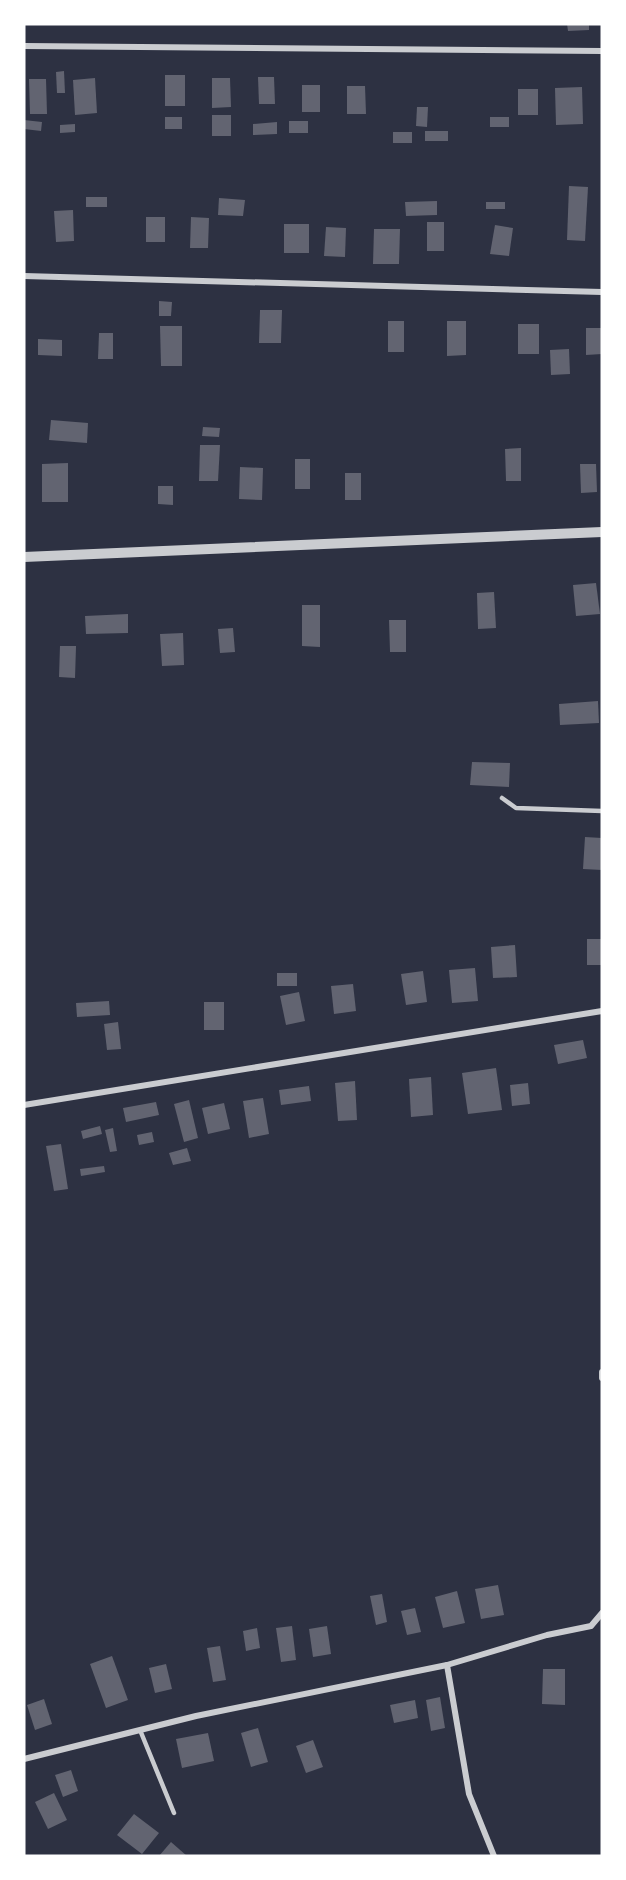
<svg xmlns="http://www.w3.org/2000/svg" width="626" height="1880" font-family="'IBM Plex Serif',serif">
  <rect width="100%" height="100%" fill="#2d3142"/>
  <!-- building -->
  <g fill="#626471">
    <polygon points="567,24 589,24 589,30 568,31"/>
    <polygon points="64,71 65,93 57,93 56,72"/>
    <rect x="165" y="75" width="20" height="31"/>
    <polygon points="258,77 274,77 275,104 259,104"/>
    <polygon points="95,78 97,113 75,115 73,80"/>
    <polygon points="212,78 230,78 231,107 212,108"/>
    <polygon points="29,79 46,79 47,114 30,114"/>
    <rect x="302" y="85" width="18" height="27"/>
    <polygon points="347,86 365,86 366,114 347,114"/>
    <polygon points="582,87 583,124 556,125 555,88"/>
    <rect x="518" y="89" width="20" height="26"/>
    <polygon points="417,107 428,107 427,127 416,126"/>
    <rect x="212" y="115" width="19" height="21"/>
    <rect x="165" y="117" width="17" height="12"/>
    <rect x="490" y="117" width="19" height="10"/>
    <polygon points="24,120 42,122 41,131 24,129"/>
    <rect x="289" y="121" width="19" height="12"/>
    <polygon points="277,122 277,134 253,135 253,124"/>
    <polygon points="75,124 75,132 60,133 60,125"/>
    <rect x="425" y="131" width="23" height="10"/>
    <rect x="393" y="132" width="19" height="11"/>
    <polygon points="569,186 588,187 585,241 567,240"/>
    <rect x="86" y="197" width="21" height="10"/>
    <polygon points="219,198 245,200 243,216 218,215"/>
    <polygon points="437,201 437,215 406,216 405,202"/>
    <rect x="486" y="202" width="19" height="7"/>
    <polygon points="73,210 74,241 56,242 54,211"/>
    <rect x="146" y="217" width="19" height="25"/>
    <polygon points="191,217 209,218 208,248 190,248"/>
    <rect x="427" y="222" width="17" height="29"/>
    <rect x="284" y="224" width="25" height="29"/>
    <polygon points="495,225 513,228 509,256 490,254"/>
    <polygon points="326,227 346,228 345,257 324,256"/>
    <polygon points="374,229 400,229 399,264 373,264"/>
    <polygon points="159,301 172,302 171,316 159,316"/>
    <polygon points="260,310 282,310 281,343 259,343"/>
    <rect x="388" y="321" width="16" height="31"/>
    <polygon points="447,321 466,321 466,355 447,356"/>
    <rect x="518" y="324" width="21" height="30"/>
    <polygon points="160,326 182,326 182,366 161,366"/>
    <polygon points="586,328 601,328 602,354 586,355"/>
    <polygon points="99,333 113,333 113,359 98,359"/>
    <polygon points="38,339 62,340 62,356 38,355"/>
    <polygon points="569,349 570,374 551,375 550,350"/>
    <polygon points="51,420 88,423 87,443 49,440"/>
    <polygon points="203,427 220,428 219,437 202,436"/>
    <polygon points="200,445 220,445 218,481 199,481"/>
    <polygon points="521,448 521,481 506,481 505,449"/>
    <rect x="295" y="459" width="15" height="30"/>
    <polygon points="68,463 68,502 42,502 42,464"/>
    <polygon points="580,464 596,464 597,492 581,493"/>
    <polygon points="240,467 263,468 262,500 239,499"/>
    <rect x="345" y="473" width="16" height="27"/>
    <polygon points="158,486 173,486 173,505 158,504"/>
    <polygon points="596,583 600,614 576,616 573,585"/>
    <polygon points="494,592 496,628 478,629 477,593"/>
    <polygon points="302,605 320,605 320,647 302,646"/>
    <polygon points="128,614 128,633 86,634 85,616"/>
    <polygon points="389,620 406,620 406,652 390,652"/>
    <polygon points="233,628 235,652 220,653 218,629"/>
    <polygon points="183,633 184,665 162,666 160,634"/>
    <polygon points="60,646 76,646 75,678 59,677"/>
    <polygon points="598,701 599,723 560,725 559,704"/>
    <polygon points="472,762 510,763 509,787 470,785"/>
    <polygon points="585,837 602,838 602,870 583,869"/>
    <rect x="587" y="939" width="15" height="26"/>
    <polygon points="515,945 517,977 493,978 491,947"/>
    <polygon points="475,968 478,1001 452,1003 449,970"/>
    <polygon points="423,971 427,1002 406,1005 401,974"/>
    <rect x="277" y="973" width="20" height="13"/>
    <polygon points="353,984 356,1011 334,1014 331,986"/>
    <polygon points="299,992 305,1021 286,1025 280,996"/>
    <polygon points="109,1001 110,1015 77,1017 76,1003"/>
    <rect x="204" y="1002" width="20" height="28"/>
    <polygon points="118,1022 121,1049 107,1050 104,1024"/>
    <polygon points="583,1040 587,1058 558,1064 554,1045"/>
    <polygon points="496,1068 502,1110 468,1114 462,1073"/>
    <polygon points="431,1077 433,1115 411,1117 409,1079"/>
    <polygon points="355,1081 357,1120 338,1121 335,1083"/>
    <polygon points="528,1083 530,1104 512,1106 510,1085"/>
    <polygon points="309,1086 311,1101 281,1105 279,1090"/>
    <polygon points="263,1098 269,1134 249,1138 243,1101"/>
    <polygon points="189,1100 198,1138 184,1142 174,1104"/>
    <polygon points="156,1102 159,1115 126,1122 123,1108"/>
    <polygon points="224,1103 230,1129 208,1134 202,1108"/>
    <polygon points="100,1126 102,1134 83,1139 81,1131"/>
    <polygon points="113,1128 117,1151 110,1152 105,1130"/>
    <polygon points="152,1132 154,1142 139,1145 137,1135"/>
    <polygon points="61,1144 68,1189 54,1191 46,1146"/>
    <polygon points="187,1148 191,1161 173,1165 169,1153"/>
    <polygon points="104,1166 105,1172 81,1176 80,1169"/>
    <polygon points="498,1585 504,1615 481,1619 475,1589"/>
    <polygon points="457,1591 465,1623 443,1628 435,1597"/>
    <polygon points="382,1594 387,1622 376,1625 370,1596"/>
    <polygon points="415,1608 421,1632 407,1635 401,1611"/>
    <polygon points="292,1626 296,1660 281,1662 276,1628"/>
    <polygon points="327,1626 331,1654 313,1657 309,1629"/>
    <polygon points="257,1628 260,1648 246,1651 243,1631"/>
    <polygon points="220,1646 226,1680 213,1682 207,1648"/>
    <polygon points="112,1656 128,1700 106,1708 90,1664"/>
    <polygon points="166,1664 172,1689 155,1693 149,1668"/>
    <polygon points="543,1669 565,1669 565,1705 542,1704"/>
    <polygon points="440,1697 445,1728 431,1731 426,1700"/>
    <polygon points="44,1699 52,1724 35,1730 27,1705"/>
    <polygon points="415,1700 418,1718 394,1723 390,1705"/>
    <polygon points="258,1728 268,1762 251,1767 241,1733"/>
    <polygon points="208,1733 214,1761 182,1768 176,1739"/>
    <polygon points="313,1740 323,1767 306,1773 296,1746"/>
    <polygon points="71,1770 78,1791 63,1797 55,1775"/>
    <polygon points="54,1793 67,1820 48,1829 35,1802"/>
    <polygon points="134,1814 159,1833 142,1854 117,1835"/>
    <polygon points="171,1842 187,1856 159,1856"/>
  </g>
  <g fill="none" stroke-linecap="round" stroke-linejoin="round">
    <!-- service -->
    <g stroke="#caccd0" stroke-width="4.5">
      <polyline points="502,798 516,808 602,811"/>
      <polyline points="140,1730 174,1813"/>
    </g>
    <!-- minor -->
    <g stroke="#caccd0" stroke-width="6">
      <polyline points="24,46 602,51"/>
      <polyline points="24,276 602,292"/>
      <polyline points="24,1105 602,1011"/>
      <polyline points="602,1372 602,1378"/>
      <polyline points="447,1665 469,1794 494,1856"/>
      <polyline points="24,1759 196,1716 447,1665 547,1635 591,1626 602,1613"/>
    </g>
    <!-- tertiary -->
    <polyline stroke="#caccd0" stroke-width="10" points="24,557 602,532"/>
  </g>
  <!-- border -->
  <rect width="626" height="1880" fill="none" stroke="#ffffff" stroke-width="51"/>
</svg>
